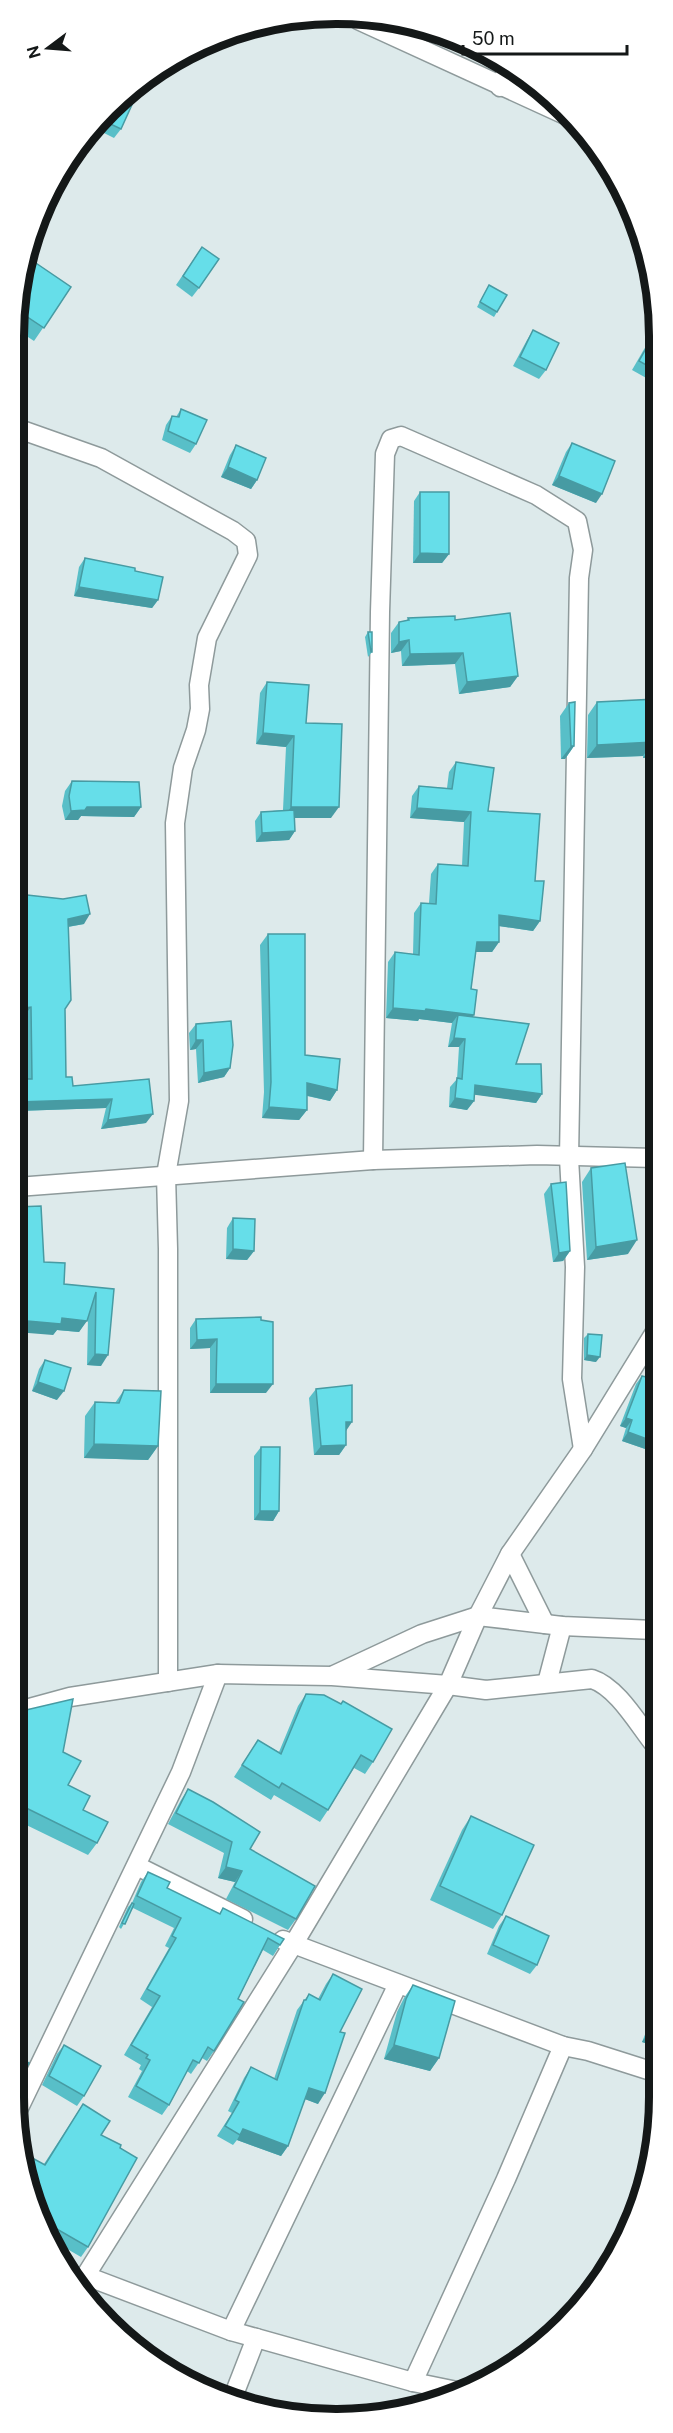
<svg xmlns="http://www.w3.org/2000/svg" width="673" height="2433" font-family="'Public Sans',sans-serif">
  <rect width="100%" height="100%" fill="#ddeaeb"/>
  <g fill="none" stroke-linecap="round" stroke-linejoin="round">
    <defs>
      <g id="street">
        <polyline points="358,20 574,119"/>
        <polyline points="500,87 509,66"/>
        <polyline points="19,429 101,458 233,531 246,541 248,555 207,638 199,685 200,709 196,730 183,768 175,823 179,1101 166,1175 168,1249 168,1682"/>
        <polyline points="373,1160 380,612 385,454 391,439 401,436 536,495 577,521 583,550 579,578 569,1158 575,1267 572,1379 583,1449"/>
        <polyline points="17,1187 373,1160 537,1155 655,1158"/>
        <polyline points="510,1554 545,1624"/>
        <polyline points="334,1675 422,1634 478,1616 562,1626 654,1630"/>
        <polyline points="547,1683 562,1626"/>
        <path d="M15,1712L70,1697L218,1674L332,1676L448,1685L486,1690L592,1679C617,1687 638,1724 654,1744"/>
        <polyline points="137,1866 243,1919"/>
        <polyline points="283,1940 563,2046 588,2051 654,2072"/>
        <polyline points="17,2112 181,1772 218,1674"/>
        <polyline points="86,2276 231,2331 413,2382 457,2391"/>
        <polyline points="79,2286 293,1945 448,1685 478,1616 510,1554 583,1449 655,1332"/>
        <polyline points="231,2331 398,1984"/>
        <polyline points="413,2382 506,2179 563,2046"/>
        <polyline points="233,2397 256,2338"/>
      </g>
    </defs>
    <!-- street casing -->
    <use href="#street" stroke="#8e9a9b" stroke-width="21"/>
    <!-- street -->
    <use href="#street" stroke="#fff" stroke-width="18"/>
  </g>
  <!-- wall -->
  <g fill="#58bfc8">
    <polygon points="129,95 121,129 114,138 96,129"/>
    <polygon points="202,247 199,288 192,297 176,285"/>
    <polygon points="20,274 71,287 34,341 19,331"/>
    <polygon points="489,285 497,312 494,317 477,307"/>
    <polygon points="657,327 657,384 632,370"/>
    <polygon points="533,330 546,370 539,379 513,366 527,340"/>
    <polygon points="181,409 196,444 190,453 162,440 166,425 172,416 176,417"/>
    <polygon points="572,443 596,503 552,485 566,452"/>
    <polygon points="236,445 257,480 251,489 221,477 230,455"/>
    <polygon points="420,492 449,554 442,563 413,563 414,501"/>
    <polygon points="85,558 135,571 158,600 152,608 74,596 79,567"/>
    <polygon points="408,618 455,620 518,676 510,687 459,694 455,664 402,666 401,651 391,653 391,633 399,622 407,620"/>
    <polygon points="368,632 372,652 368,657 365,637"/>
    <polygon points="655,678 656,678 656,757 643,758 643,756 587,758 588,715 597,702 646,700 645,692"/>
    <polygon points="267,682 306,723 331,818 294,818 295,831 289,840 256,842 255,821 261,812 283,810 286,747 256,744 260,693"/>
    <polygon points="569,703 574,746 565,759 561,759 560,716"/>
    <polygon points="456,762 535,881 540,921 533,931 499,926 499,942 492,952 476,952 471,989 473,1017 542,1094 536,1103 474,1094 474,1101 467,1110 449,1107 450,1087 457,1079 459,1047 448,1047 452,1023 419,1019 418,1021 386,1018 388,962 395,952 413,954 414,913 421,903 429,903 431,874 438,864 462,866 464,822 410,818 412,796 419,786 447,788 449,772"/>
    <polygon points="72,781 141,807 134,817 81,816 78,820 65,820 62,806 65,791"/>
    <polygon points="18,894 84,924 68,927 65,1009 66,1077 73,1086 149,1079 146,1123 101,1129 106,1108 17,1111 17,1079 25,1079 24,1016 17,1017 18,895"/>
    <polygon points="268,934 305,1055 337,1090 330,1101 307,1096 307,1110 299,1120 262,1118 264,1092 260,945"/>
    <polygon points="196,1024 230,1068 224,1077 198,1083 196,1049 190,1050 189,1033"/>
    <polygon points="591,1168 628,1254 587,1260 582,1182"/>
    <polygon points="551,1184 570,1251 563,1261 553,1262 544,1194"/>
    <polygon points="233,1218 254,1251 247,1260 226,1259 227,1228"/>
    <polygon points="44,1262 64,1284 114,1289 101,1366 87,1365 88,1318 79,1332 57,1330 53,1335"/>
    <polygon points="196,1319 261,1320 266,1393 210,1393 210,1348 190,1349 190,1328"/>
    <polygon points="588,1334 596,1362 584,1360 584,1338"/>
    <polygon points="45,1360 57,1400 32,1391 39,1369"/>
    <polygon points="642,1376 653,1416 655,1417 654,1452 622,1441 626,1428 620,1426 636,1384"/>
    <polygon points="316,1389 346,1431 346,1445 339,1455 314,1455 309,1398"/>
    <polygon points="124,1390 158,1446 148,1460 84,1458 85,1416 95,1402 115,1403"/>
    <polygon points="261,1447 279,1511 273,1521 254,1520 254,1456"/>
    <polygon points="306,1694 373,1762 365,1774 354,1768 328,1810 320,1822 274,1795 271,1800 234,1777 258,1740 279,1752 298,1706"/>
    <polygon points="15,1706 20,1710 26,1710 63,1752 68,1785 83,1810 97,1843 88,1855 14,1819"/>
    <polygon points="188,1789 250,1849 296,1919 288,1930 226,1899 235,1882 218,1878 224,1853 168,1824 181,1800"/>
    <polygon points="471,1816 502,1915 493,1929 430,1900 462,1830"/>
    <polygon points="148,1872 167,1888 219,1914 223,1908 280,1945 273,1956 263,1950 238,1999 214,2051 207,2061 202,2058 191,2074 187,2071 169,2105 162,2115 128,2097 142,2071 139,2069 141,2065 124,2055 152,2007 140,1999 169,1948 165,1946 174,1928 133,1908 121,1929 119,1927 128,1907 132,1903 141,1882"/>
    <polygon points="506,1916 537,1965 530,1974 487,1954 499,1926"/>
    <polygon points="333,1974 340,2032 318,2104 305,2099 288,2146 281,2156 237,2140 233,2145 217,2136 232,2113 228,2111 244,2078 251,2067 274,2079 297,2010 309,1994 318,1999 326,1984"/>
    <polygon points="413,1985 439,2058 430,2071 384,2059 397,2012 404,1998"/>
    <polygon points="654,2012 654,2046 642,2042"/>
    <polygon points="64,2045 84,2096 77,2106 42,2085 57,2054"/>
    <polygon points="14,2054 21,2077 15,2086 14,2085"/>
    <polygon points="83,2104 101,2135 88,2247 81,2257 50,2239 38,2220 44,2164"/>
  </g>
  <!-- shaded-wall -->
  <g fill="#479ba3">
    <polygon points="228,467 257,480 251,489 221,477"/>
    <polygon points="559,476 602,494 596,503 552,485"/>
    <polygon points="420,553 449,554 442,563 413,563"/>
    <polygon points="79,587 158,600 152,608 74,596"/>
    <polygon points="409,640 401,651 391,653 399,642"/>
    <polygon points="463,653 455,664 402,666 410,654"/>
    <polygon points="518,676 510,687 459,694 467,682"/>
    <polygon points="263,733 294,736 286,747 256,744"/>
    <polygon points="653,742 643,756 587,758 597,745"/>
    <polygon points="653,744 656,744 656,757 643,758"/>
    <polygon points="571,746 574,746 565,759 561,759"/>
    <polygon points="87,807 141,807 134,817 81,816 78,820 65,820 71,811"/>
    <polygon points="291,807 339,807 331,818 283,818"/>
    <polygon points="417,808 471,812 464,822 410,818"/>
    <polygon points="295,831 289,840 256,842 262,833"/>
    <polygon points="90,914 84,924 61,928 68,919"/>
    <polygon points="499,915 540,921 533,931 492,925"/>
    <polygon points="477,942 499,942 492,952 471,952"/>
    <polygon points="31,1007 24,1016 17,1017 17,1009"/>
    <polygon points="393,1008 426,1009 474,1015 467,1025 458,1015 452,1023 419,1019 418,1021 386,1018"/>
    <polygon points="454,1038 465,1039 459,1047 448,1047"/>
    <polygon points="196,1040 203,1040 196,1049 190,1050"/>
    <polygon points="230,1068 224,1077 198,1083 204,1073"/>
    <polygon points="307,1083 337,1090 330,1101 300,1094"/>
    <polygon points="475,1085 542,1094 536,1103 469,1094"/>
    <polygon points="455,1098 474,1101 467,1110 449,1107"/>
    <polygon points="112,1099 106,1108 17,1111 17,1102"/>
    <polygon points="269,1107 307,1110 299,1120 262,1118"/>
    <polygon points="153,1114 146,1123 101,1129 108,1120"/>
    <polygon points="637,1240 628,1254 587,1260 596,1247"/>
    <polygon points="233,1249 254,1251 247,1260 226,1259"/>
    <polygon points="570,1251 563,1261 553,1262 559,1253"/>
    <polygon points="62,1318 87,1321 79,1332 57,1330 53,1335 16,1332 16,1320"/>
    <polygon points="217,1339 210,1348 190,1349 197,1340"/>
    <polygon points="95,1354 108,1355 101,1366 87,1365"/>
    <polygon points="587,1355 600,1357 596,1362 584,1360"/>
    <polygon points="38,1382 64,1391 57,1400 32,1391"/>
    <polygon points="216,1384 273,1384 266,1393 210,1393"/>
    <polygon points="626,1418 632,1420 626,1428 620,1426"/>
    <polygon points="346,1422 352,1422 346,1431"/>
    <polygon points="628,1432 655,1442 654,1452 622,1441"/>
    <polygon points="94,1444 158,1446 148,1460 84,1458"/>
    <polygon points="346,1445 339,1455 314,1455 321,1446"/>
    <polygon points="260,1511 279,1511 273,1521 254,1520"/>
    <polygon points="226,1867 242,1871 235,1882 218,1878"/>
    <polygon points="650,2030 654,2032 654,2046 642,2042"/>
    <polygon points="394,2045 439,2058 430,2071 384,2059"/>
    <polygon points="309,2088 325,2093 318,2104 302,2098"/>
    <polygon points="243,2129 288,2146 281,2156 237,2140"/>
  </g>
  <!-- building -->
  <g fill="#66dee9" stroke="#479ba3" stroke-width="1.5">
    <polygon points="129,95 135,98 121,129 104,121"/>
    <polygon points="202,247 219,259 199,288 183,276"/>
    <polygon points="27,257 71,287 44,328 20,312 20,274"/>
    <polygon points="489,285 507,295 497,312 480,302"/>
    <polygon points="657,329 657,371 639,361"/>
    <polygon points="533,330 559,343 546,370 520,357"/>
    <polygon points="181,409 207,420 196,444 168,431 172,416 179,417"/>
    <polygon points="572,443 615,461 602,494 559,476"/>
    <polygon points="236,445 266,458 257,480 228,467"/>
    <polygon points="420,492 449,492 449,554 420,553"/>
    <polygon points="85,558 135,568 135,571 163,577 158,600 79,587"/>
    <polygon points="510,613 518,676 467,682 463,653 410,654 409,640 399,642 399,622 409,620 408,618 455,616 455,620"/>
    <polygon points="368,632 372,632 372,652 371,652"/>
    <polygon points="655,678 656,678 656,744 653,744 653,742 597,745 597,702 656,699"/>
    <polygon points="267,682 309,685 306,723 342,724 339,807 291,807 294,736 263,733"/>
    <polygon points="575,702 574,746 571,746 569,703"/>
    <polygon points="456,762 494,768 488,811 540,814 535,881 544,881 540,921 499,915 499,942 477,942 471,989 477,990 474,1015 426,1009 425,1011 393,1008 395,952 419,955 421,903 436,904 438,864 468,866 471,812 417,808 419,786 452,789"/>
    <polygon points="72,781 139,782 141,807 87,807 85,810 71,811 69,796"/>
    <polygon points="294,810 295,831 262,833 261,812"/>
    <polygon points="18,894 63,899 86,895 90,914 68,919 71,1000 65,1009 66,1077 72,1077 73,1086 149,1079 153,1114 108,1120 112,1099 17,1102 17,1079 32,1079 31,1007 17,1009 17,1002 19,999 17,998"/>
    <polygon points="268,934 305,934 305,1055 340,1059 337,1090 307,1083 307,1110 269,1107 271,1082"/>
    <polygon points="458,1015 529,1024 516,1064 541,1064 542,1094 475,1085 474,1101 455,1098 457,1078 462,1079 465,1039 454,1038"/>
    <polygon points="231,1021 233,1045 230,1068 204,1073 203,1040 196,1040 196,1024"/>
    <polygon points="625,1163 637,1240 596,1247 591,1168"/>
    <polygon points="566,1182 570,1251 559,1253 551,1184"/>
    <polygon points="41,1206 44,1262 65,1263 64,1284 114,1289 108,1355 95,1354 96,1292 87,1321 62,1318 61,1324 16,1320 16,1207"/>
    <polygon points="233,1218 255,1219 254,1251 233,1249"/>
    <polygon points="261,1317 261,1320 273,1322 273,1384 216,1384 217,1339 197,1340 196,1319"/>
    <polygon points="588,1334 602,1335 600,1357 587,1355"/>
    <polygon points="45,1360 71,1368 64,1391 38,1382"/>
    <polygon points="642,1376 655,1379 655,1408 653,1416 655,1417 655,1442 628,1432 632,1420 626,1418"/>
    <polygon points="352,1385 352,1422 346,1422 346,1445 321,1446 316,1389"/>
    <polygon points="124,1390 161,1391 158,1446 94,1444 95,1402 119,1403"/>
    <polygon points="261,1447 280,1447 279,1511 260,1511"/>
    <polygon points="306,1694 324,1695 341,1704 343,1701 392,1729 373,1762 361,1755 328,1810 282,1783 279,1788 242,1765 258,1740 281,1754"/>
    <polygon points="73,1699 63,1752 81,1761 68,1785 90,1796 83,1810 108,1822 97,1843 14,1802 15,1706 20,1710 26,1710"/>
    <polygon points="188,1789 213,1802 260,1832 250,1849 315,1886 296,1919 234,1887 242,1871 226,1867 232,1842 176,1813"/>
    <polygon points="471,1816 534,1845 502,1915 440,1886"/>
    <polygon points="148,1872 170,1882 167,1888 220,1914 223,1908 284,1939 280,1945 268,1938 238,1999 244,2002 214,2051 208,2047 199,2063 193,2060 169,2105 136,2086 150,2060 146,2058 148,2055 131,2045 160,1996 147,1989 176,1938 172,1936 181,1918 137,1896"/>
    <polygon points="132,1903 134,1904 125,1924 122,1923"/>
    <polygon points="506,1916 549,1936 537,1965 493,1945"/>
    <polygon points="333,1974 362,1989 340,2032 345,2033 325,2093 309,2088 288,2146 243,2129 240,2135 225,2126 239,2102 235,2100 251,2067 277,2080 304,2000 306,2000 309,1994 320,2000"/>
    <polygon points="413,1985 455,2001 439,2058 394,2045 406,1999"/>
    <polygon points="654,2021 654,2032 650,2030"/>
    <polygon points="14,2025 19,2027 14,2040"/>
    <polygon points="64,2045 101,2066 84,2096 49,2076"/>
    <polygon points="14,2054 29,2063 21,2077 14,2073"/>
    <polygon points="83,2104 110,2121 101,2135 121,2145 120,2148 137,2158 88,2247 50,2225 46,2232 38,2220 25,2154 45,2165"/>
  </g>
  <!-- crop -->
  <path d="M0 0H673V2433H0ZM336 24H337A312 312 0 0 1 649 336V2097A312 312 0 0 1 337 2409H336A312 312 0 0 1 24 2097V336A312 312 0 0 1 336 24Z" fill="#fff" fill-rule="evenodd"/>
  <path fill="none" stroke="#141818" stroke-width="8" d="M336 24H337A312 312 0 0 1 649 336V2097A312 312 0 0 1 337 2409H336A312 312 0 0 1 24 2097V336A312 312 0 0 1 336 24Z"/>
  <!-- north arrow -->
  <g transform="translate(48 48) rotate(254)" stroke="#ffffff" stroke-width="4.5" paint-order="stroke">
  <path d="M0-4.5L10 22L0 15L-10 22Z" fill="#141818"/>
  <text y="-9" font-size="16" font-weight="bold" text-anchor="middle" fill="#141818">N</text>
  </g>
  <!-- scale -->
  <path d="M463 45v9h164v-9" fill="none" stroke="#141818" stroke-width="3"/>
  <text x="472" y="45" font-size="18" fill="#141818" stroke="#ffffff" stroke-width="4.5" paint-order="stroke">50 m</text>
</svg>
